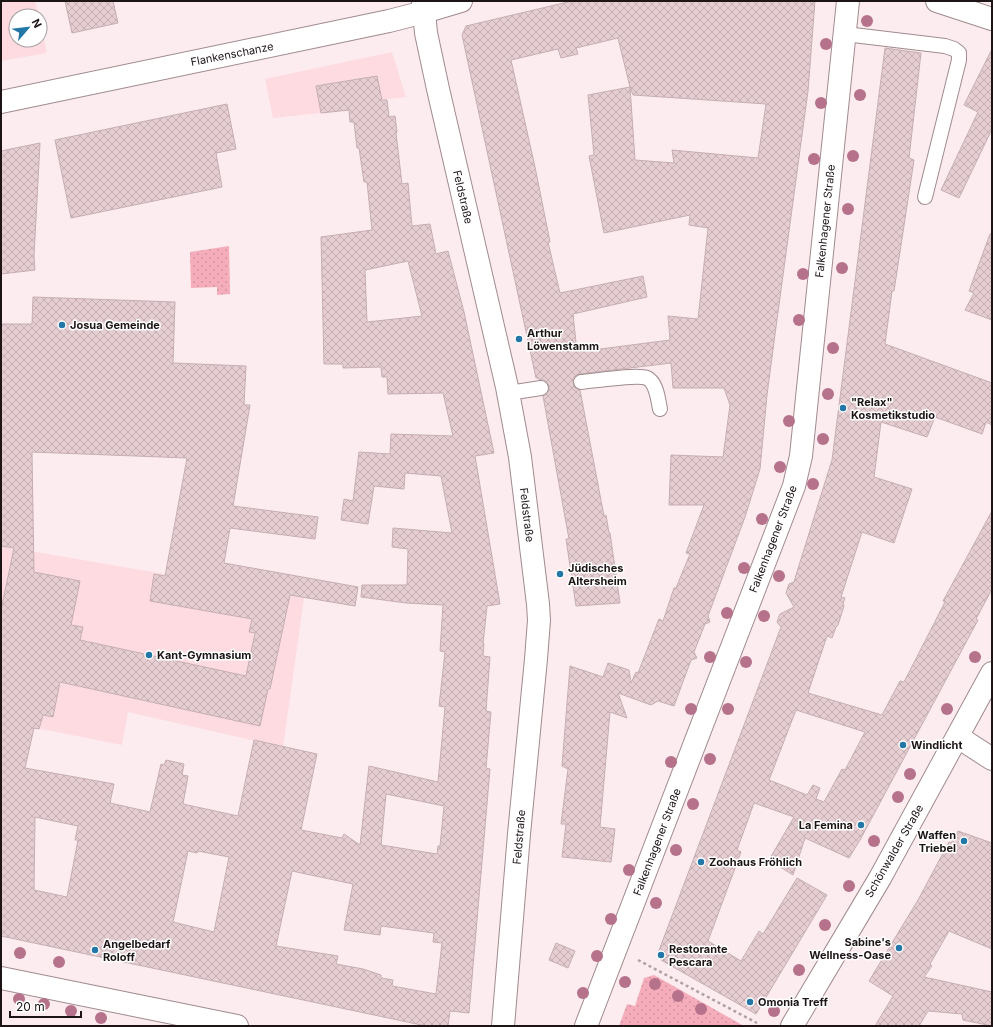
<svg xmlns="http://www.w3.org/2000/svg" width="993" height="1027" font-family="Inter,sans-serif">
  <defs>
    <pattern id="grass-dots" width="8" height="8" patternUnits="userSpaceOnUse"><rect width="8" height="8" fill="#f5adbb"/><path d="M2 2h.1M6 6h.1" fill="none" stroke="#d194a0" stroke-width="1.8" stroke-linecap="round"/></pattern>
    <pattern id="building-cross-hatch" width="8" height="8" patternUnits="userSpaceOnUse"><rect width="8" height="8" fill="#e5cdd1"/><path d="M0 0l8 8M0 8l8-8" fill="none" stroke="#c4afb3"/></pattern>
  </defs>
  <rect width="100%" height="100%" fill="#fcecef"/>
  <!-- built -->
  <g fill="#fddbe1">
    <polygon points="1,1 35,1 39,16 16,16 16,40 40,40 40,22 47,53 1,61"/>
    <polygon points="392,52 406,97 349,104 349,110 273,118 265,79"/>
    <polygon points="1,546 304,598 283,747 128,712 122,745 1,721"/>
  </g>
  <!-- grass -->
  <g fill="url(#grass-dots)">
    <polygon points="229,246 230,294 217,295 217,287 191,288 190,252"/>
    <polygon points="654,975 744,1026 619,1026 627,1004 635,1006 644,978"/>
  </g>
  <!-- building -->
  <g fill="url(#building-cross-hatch)" stroke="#c6aeb2" fill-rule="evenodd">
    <polygon points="65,1 113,1 118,23 72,33"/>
    <path d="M572,1H815L808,91L776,327L767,395L760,469L745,517L708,616L710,622L705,624L694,652L697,658L691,660L674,706L658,701L651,705L618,693L627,718L610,712L600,827L615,829L611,862L562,857L566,824H561L568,769L562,766L570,666L603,677L608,663L629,670L631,683L636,672L638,673L659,619L663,621L674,588H676L690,554L686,553L704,505H669L671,455L723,457L730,405L724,388H673L671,363L580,374L576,375L573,378V382L574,387L580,390L604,516L606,515L609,533H610L620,603L576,606L566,539H569L543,396L549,391V386L544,380H539V378H536L462,35L466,26ZM618,38L630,87L588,95L594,155L589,156L604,233L690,215L689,225L708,228L698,319L668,316L670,340L577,352L573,314L647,297L643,276L560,293L548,242H550L535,167L511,60L558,49L561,58L578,54L576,48ZM630,87L633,95L766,104L758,158L672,150L674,163L635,160Z"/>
    <path d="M885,48L921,53L909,158L914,160L894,291H892L885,344L992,383V425L986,422L982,434L935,417L927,437L881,422L874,477L912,489L894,543L862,532L841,597L845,598L843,604L844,606L838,625L836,627L832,638L827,636L808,693L882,715L900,681L904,682L945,602L943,601L992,511V589L976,619L978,620L860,840L849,858L805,838L793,875L769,860L794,817L754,803L737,850L741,852L708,941L741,961L759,931L763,934L797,878L827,895L756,1014L661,960L658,953L781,627L777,622L780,614L794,607L786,593L789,584L794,582L796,575L832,460ZM796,710L865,732L845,770L842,769L824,802L816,799L820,788L813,785L807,795L769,780Z"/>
    <polygon points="992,49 992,129 959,198 941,190 978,112 964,105"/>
    <path d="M377,76L382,100H387L389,117L395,116L397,132L396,133L402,184L408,183L412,226L430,224L436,254L448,251L464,312L494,453L475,456L500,604L487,606L483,644H484L483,656L490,657L486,711L491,712L486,768L490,769L469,1013L450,1011L448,1026H426L1,936V610L14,548L1,546V324H32L33,297L175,302L173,363L246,366L244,405H250L233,506L318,517L315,539L230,528L224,563L358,587L355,606L290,595L270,689H268L260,726L60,682L53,717L43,715L39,729L34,728L25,768L114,784L110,803L150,812L161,764L164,765L166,760L184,764L182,775L188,776L183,804L238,816L254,740L317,754L301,830L342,838L344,834L360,845L369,766L438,782L445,707L439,706L445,652L440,651L443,605L406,603L361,597L362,585H407L408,549L392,547L393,528L452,533L441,476L405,473L404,489L374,486L368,524L341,520L344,499L353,501L359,452L390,454L391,434L453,436L443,393L388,394L387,377H382L381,367L343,368V364H324L321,237L372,230L367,182H364L359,148H357L354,122H350L349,110L321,113L316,86ZM408,261L422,316L367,322L365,270ZM32,452L187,458L165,576L154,574L150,601L252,619L249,632L255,633L246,676L80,640L83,627L71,625L80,581L34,572ZM386,794L444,806L440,846H438L437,854L381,845ZM35,817L78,826L75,840H78L67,897L34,890ZM188,851L197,853L198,851L229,857L214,932L173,922ZM292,871L353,884L344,930L380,935L381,926L434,933L433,942L442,943L436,994L392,986L393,980L381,978V975L363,969L336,964L338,956L276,946Z"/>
    <polygon points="227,104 236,149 216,153 222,187 71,218 55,140"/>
    <polygon points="40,143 34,256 35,270 1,274 1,151"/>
    <polygon points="990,234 992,234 992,320 965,310 974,293 969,291"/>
    <polygon points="958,831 992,843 992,949 949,931 930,964 932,966 924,977 992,992 992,1026 963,1020 962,1014 928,1011 919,1026 875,1026 893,996 869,981 918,900 949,842 951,843"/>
    <polygon points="556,943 575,951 568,968 549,960"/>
  </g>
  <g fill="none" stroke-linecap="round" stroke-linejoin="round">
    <defs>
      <g id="lane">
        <polyline points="845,34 945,46 954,49 959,53 959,60 925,197"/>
        <path d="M581,382C594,381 637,374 647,378C657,383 658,400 660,409"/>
        <polyline points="508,393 541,388"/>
      </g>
      <g id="street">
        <polyline points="423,1 426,33 438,89 507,387 520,457 538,604 539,620 536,659 519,834 503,1026"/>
        <polyline points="937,1 992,19"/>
        <polyline points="1,102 389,21 424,12 461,1"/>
        <polyline points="958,737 992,759"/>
        <polyline points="1,978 237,1026"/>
      </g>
      <g id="secondary">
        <polyline points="586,1026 794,486 801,456 848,1"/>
        <polyline points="792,1026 880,878 992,673"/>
      </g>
    </defs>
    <!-- lane casing -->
    <use href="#lane" stroke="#a18b8e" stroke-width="16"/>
    <!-- street casing -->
    <use href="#street" stroke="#a18b8e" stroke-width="24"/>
    <!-- secondary casing -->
    <use href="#secondary" stroke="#a18b8e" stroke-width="24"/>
    <!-- path -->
    <polyline stroke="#aea1a4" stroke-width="2.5" stroke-dasharray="3 3" stroke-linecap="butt" points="638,960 757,1023"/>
    <!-- lane -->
    <use href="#lane" stroke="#fff" stroke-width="14"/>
    <!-- street -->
    <use href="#street" stroke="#fff" stroke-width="22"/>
    <!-- secondary -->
    <use href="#secondary" stroke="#fff" stroke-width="22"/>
  </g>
  <!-- trees -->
  <g fill="#b6728a">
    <circle cx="867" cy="21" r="6"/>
    <circle cx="826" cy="44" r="6"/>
    <circle cx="860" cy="95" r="6"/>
    <circle cx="821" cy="103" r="6"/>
    <circle cx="853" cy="156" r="6"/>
    <circle cx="814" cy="159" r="6"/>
    <circle cx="848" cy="209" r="6"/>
    <circle cx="842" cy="268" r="6"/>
    <circle cx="803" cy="274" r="6"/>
    <circle cx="799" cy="320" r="6"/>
    <circle cx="833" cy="348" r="6"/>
    <circle cx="828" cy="394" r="6"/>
    <circle cx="789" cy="421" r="6"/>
    <circle cx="823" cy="439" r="6"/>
    <circle cx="780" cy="467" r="6"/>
    <circle cx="813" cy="484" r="6"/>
    <circle cx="762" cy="519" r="6"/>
    <circle cx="744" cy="568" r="6"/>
    <circle cx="779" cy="576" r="6"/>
    <circle cx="727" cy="613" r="6"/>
    <circle cx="764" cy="616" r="6"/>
    <circle cx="710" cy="657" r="6"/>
    <circle cx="975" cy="657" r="6"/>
    <circle cx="746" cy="662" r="6"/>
    <circle cx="691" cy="709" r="6"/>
    <circle cx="728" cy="709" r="6"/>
    <circle cx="947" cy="709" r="6"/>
    <circle cx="710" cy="759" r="6"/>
    <circle cx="671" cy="762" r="6"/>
    <circle cx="910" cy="774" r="6"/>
    <circle cx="898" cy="797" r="6"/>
    <circle cx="693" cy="804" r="6"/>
    <circle cx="874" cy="841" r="6"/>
    <circle cx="676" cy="850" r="6"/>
    <circle cx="629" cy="870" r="6"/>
    <circle cx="849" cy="886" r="6"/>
    <circle cx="656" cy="903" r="6"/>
    <circle cx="611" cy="919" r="6"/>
    <circle cx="825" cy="925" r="6"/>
    <circle cx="20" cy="953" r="6"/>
    <circle cx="597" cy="956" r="6"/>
    <circle cx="59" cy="962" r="6"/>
    <circle cx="799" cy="970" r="6"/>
    <circle cx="625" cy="982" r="6"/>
    <circle cx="655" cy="984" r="6"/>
    <circle cx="583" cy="993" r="6"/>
    <circle cx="678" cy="996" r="6"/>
    <circle cx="19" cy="999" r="6"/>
    <circle cx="44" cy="1004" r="6"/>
    <circle cx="701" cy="1009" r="6"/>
    <circle cx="71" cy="1011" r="6"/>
    <circle cx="774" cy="1011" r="6"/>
    <circle cx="101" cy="1018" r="6"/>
  </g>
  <!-- markers -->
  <g fill="#2277a7" stroke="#fff" stroke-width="1.5">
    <circle cx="62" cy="325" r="4"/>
    <circle cx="519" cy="339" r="4"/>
    <circle cx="843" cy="408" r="4"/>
    <circle cx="560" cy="574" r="4"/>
    <circle cx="149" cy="655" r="4"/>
    <circle cx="903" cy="745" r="4"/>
    <circle cx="861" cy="825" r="4"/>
    <circle cx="964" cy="841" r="4"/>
    <circle cx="701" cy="862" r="4"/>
    <circle cx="899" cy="948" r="4"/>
    <circle cx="95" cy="950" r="4"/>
    <circle cx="661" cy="955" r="4"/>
    <circle cx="750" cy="1002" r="4"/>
  </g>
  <g text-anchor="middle" stroke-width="3" stroke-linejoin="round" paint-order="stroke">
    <!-- street labels -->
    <g font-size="11" fill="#1c1415" stroke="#fff">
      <text transform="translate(232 54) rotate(-11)" y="4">Flankenschanze</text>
      <text transform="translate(463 197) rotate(77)" y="4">Feldstraße</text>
      <text transform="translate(825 221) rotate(-84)" y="4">Falkenhagener Straße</text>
      <text transform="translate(527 515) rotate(83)" y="4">Feldstraße</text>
      <text transform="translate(773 539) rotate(-69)" y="4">Falkenhagener Straße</text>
      <text transform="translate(519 837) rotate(-85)" y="4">Feldstraße</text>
      <text transform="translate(657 842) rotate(-69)" y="4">Falkenhagener Straße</text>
      <text transform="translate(894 851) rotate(-60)" y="4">Schönwalder Straße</text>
    </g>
    <!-- poi labels -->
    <g font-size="11" font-weight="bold" fill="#1c1415" stroke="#fff" text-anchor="start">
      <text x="70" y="329">Josua Gemeinde</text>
      <text x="527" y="337">Arthur<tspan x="527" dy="13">Löwenstamm</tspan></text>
      <text x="851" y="406">"Relax"<tspan x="851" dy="13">Kosmetikstudio</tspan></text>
      <text x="568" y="572">Jüdisches<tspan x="568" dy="13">Altersheim</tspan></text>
      <text x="157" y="659">Kant-Gymnasium</text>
      <text x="911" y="749">Windlicht</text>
      <text x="853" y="829" text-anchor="end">La Femina</text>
      <text x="956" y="839" text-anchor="end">Waffen<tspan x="956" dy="13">Triebel</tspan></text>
      <text x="709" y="866">Zoohaus Fröhlich</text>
      <text x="891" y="946" text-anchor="end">Sabine's<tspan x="891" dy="13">Wellness-Oase</tspan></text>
      <text x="103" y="948">Angelbedarf<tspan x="103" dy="13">Roloff</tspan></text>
      <text x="669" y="953">Restorante<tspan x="669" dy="13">Pescara</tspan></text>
      <text x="758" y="1006">Omonia Treff</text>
    </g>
  </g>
  <!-- border -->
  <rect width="993" height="1027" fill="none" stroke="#1c1415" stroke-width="4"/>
  <!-- north arrow -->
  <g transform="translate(28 28) rotate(62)"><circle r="19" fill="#ffffff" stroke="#a4a1a1"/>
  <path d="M0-3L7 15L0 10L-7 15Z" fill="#2277a7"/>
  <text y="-6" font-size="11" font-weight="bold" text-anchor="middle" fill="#1c1415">N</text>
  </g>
  <!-- scale -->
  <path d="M10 1011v6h71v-6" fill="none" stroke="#1c1415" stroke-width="2"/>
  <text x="16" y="1011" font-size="12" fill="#1c1415" stroke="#ffffff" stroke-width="3" paint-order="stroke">20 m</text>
</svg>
